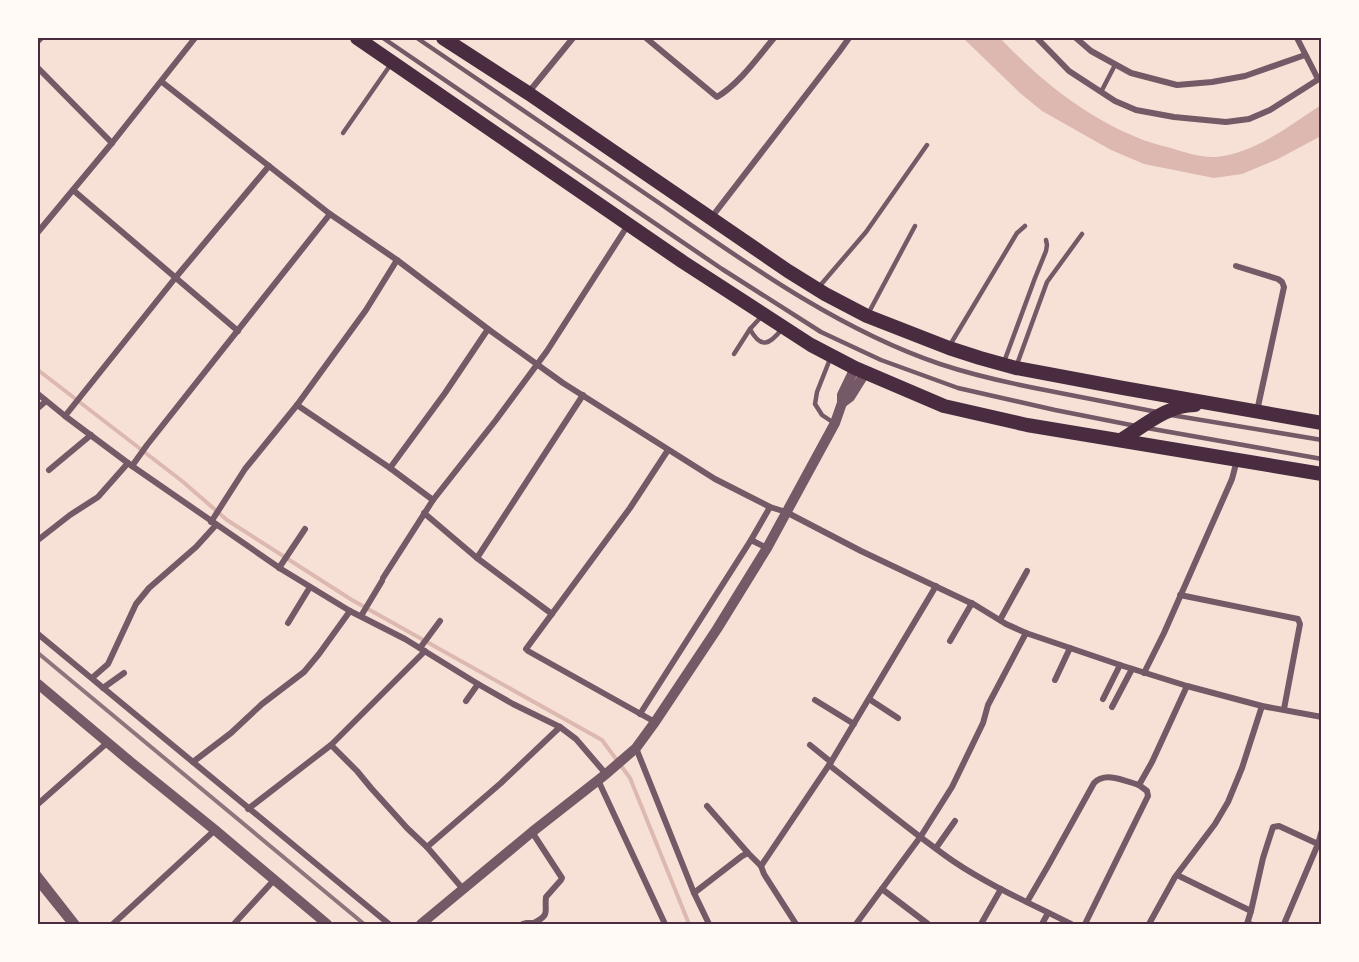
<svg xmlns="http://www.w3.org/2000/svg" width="1359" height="962" font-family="Spectral,serif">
  <rect width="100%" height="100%" fill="#f7e1d7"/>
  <!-- water -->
  <path fill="#dcb8b0" d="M963,38H1000C1039,79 1083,115 1136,137C1147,142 1159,145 1171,148C1183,152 1203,158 1216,157C1255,153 1289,126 1321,105V136L1278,159L1242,174L1214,178L1144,164L1111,150L1042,111L1020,93Z"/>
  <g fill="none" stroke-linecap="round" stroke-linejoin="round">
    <!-- stream -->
    <polyline stroke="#dcb8b0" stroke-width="4" points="38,370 182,481 227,520 352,600 602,740 630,778 689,924"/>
    <!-- service -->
    <g stroke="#755966" stroke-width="4.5">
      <polyline points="383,38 722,269 821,332 881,360 958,388 1055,410 1136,426"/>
      <path d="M417,38C500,94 582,151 665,207C750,266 842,331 940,364C976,376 1013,384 1050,391C1086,398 1121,405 1157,412"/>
      <polyline points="1101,92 1115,65"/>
      <polyline points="343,133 391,64"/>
      <polyline points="818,288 866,232 927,145"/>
      <polyline points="868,314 915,226"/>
      <path d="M761,317L750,329C761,350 770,344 782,329"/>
      <polyline points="950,345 1017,233 1025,226"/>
      <polyline points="734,354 750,329"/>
      <polyline points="830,359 817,392 815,404 822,415 834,423"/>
      <polyline points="1004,362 1035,278 1046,251 1047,245 1046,240"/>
      <polyline points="1016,367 1047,282 1082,234"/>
      <polyline points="1171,415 1322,440"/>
      <polyline points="1147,428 1322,459"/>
    </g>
    <!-- minor -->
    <g stroke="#755966" stroke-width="6">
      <path d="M646,38L717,97C740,83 757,58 774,38"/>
      <polyline points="1037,38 1069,71 1115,101 1136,110 1174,117 1226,122 1249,119 1270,110 1322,77"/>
      <polyline points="1076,38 1091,51 1131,73 1177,85 1212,82 1245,76 1305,55"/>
      <polyline points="1297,38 1318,79"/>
      <polyline points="38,41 41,38"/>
      <polyline points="38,68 112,143"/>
      <polyline points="162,82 330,214 397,260 488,329 563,383 715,479 770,507 786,512 861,551 975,605 1006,624 1026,633 1120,665 1187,686 1262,706 1322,717"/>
      <polyline points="528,93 573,38"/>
      <polyline points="73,190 238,331"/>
      <polyline points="711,218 839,52 849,38"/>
      <polyline points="38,232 112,143 195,38"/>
      <polyline points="1236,266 1278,279 1282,282 1284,287 1257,411"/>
      <polyline points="38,394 65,416 132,466 281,569 350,611 405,639 478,684 513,704 560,727 576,739 606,774"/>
      <polyline points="297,405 390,468 433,500"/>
      <polyline points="38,408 46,401"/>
      <polyline points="65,416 176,277 269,166"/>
      <polyline points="132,466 147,445 330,214"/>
      <polyline points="390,468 445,393 488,329"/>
      <polyline points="49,470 91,435"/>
      <polyline points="424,513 477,558 552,614"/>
      <polyline points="211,522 245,469 297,405 366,310 397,260"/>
      <polyline points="38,540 70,515 98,497 128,463"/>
      <polyline points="751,540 767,548"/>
      <polyline points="477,558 583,395"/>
      <polyline points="279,568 305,529"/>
      <polyline points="383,578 433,500 496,420 547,351 628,225"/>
      <polyline points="1180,595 1298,619 1300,624 1284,709"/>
      <polyline points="361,616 382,581"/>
      <polyline points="1000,620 1027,571"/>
      <polyline points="288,623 310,587"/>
      <polyline points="38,634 389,924"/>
      <polyline points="950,641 972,603"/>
      <polyline points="420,648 440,621"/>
      <polyline points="1144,673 1164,633 1232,479 1237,460"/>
      <polyline points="92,678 108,664 136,604 149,588 196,547 216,525"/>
      <polyline points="1055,680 1070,648"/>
      <polyline points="103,688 124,673"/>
      <polyline points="869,699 898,718"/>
      <polyline points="1103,699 1120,665"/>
      <polyline points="815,700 854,724"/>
      <polyline points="466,701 478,684"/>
      <polyline points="1112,707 1132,669"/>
      <polyline points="640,714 751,540 770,507"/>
      <polyline points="655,722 528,651 526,649 630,508 668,450"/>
      <polyline points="331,745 357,771 371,788 407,828 427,847 463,889"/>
      <polyline points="810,745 831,762"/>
      <polyline points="636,748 694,893 709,924"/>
      <polyline points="193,762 231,733 262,704 304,672 319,654 350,611"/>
      <path d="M829,765C870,797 910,831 953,861C990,886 1032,904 1071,924"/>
      <polyline points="598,780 665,924"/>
      <polyline points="38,804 107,743"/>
      <polyline points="707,806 748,853 761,866 764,874 796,924"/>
      <polyline points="248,809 331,745 425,651"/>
      <polyline points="427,847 501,783 560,727"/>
      <polyline points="936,848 955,821"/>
      <polyline points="761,866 831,762 936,586"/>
      <polyline points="38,874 77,924"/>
      <polyline points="1177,875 1251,911 1247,924 1250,924"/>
      <polyline points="38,883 71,924"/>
      <polyline points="882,889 928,924"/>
      <polyline points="694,893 742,856 748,853"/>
      <path d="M1027,902L1048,866L1094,783C1105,771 1125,781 1139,785"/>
      <polyline points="1251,911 1263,858 1273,827 1279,826 1318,844"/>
      <polyline points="113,924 215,830"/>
      <polyline points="234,924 274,880"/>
      <path d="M523,924L527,923H534C551,914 544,912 546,897L561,880L562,878L532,832"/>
      <polyline points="856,924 921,836 952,787 983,723 988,705 1026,633"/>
      <polyline points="981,924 1001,889"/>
      <polyline points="1042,924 1048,913"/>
      <polyline points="1085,924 1148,796 1147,791 1139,785 1152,762 1187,686"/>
      <polyline points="1149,924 1175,877 1215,824 1228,802 1242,768 1262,706"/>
      <polyline points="1284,924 1318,844 1322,830"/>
    </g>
    <!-- tertiary -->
    <g stroke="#755966" stroke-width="10">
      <polyline points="842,403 850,397 865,373"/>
      <polyline points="38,684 132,763 215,830 327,924"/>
      <polyline points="421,924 532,832 606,774 636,748 655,722 717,629 767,548 835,423 842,403 842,395 855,368"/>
    </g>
    <!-- primary -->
    <g stroke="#4a2c40" stroke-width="14">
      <polyline points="357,38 683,262 811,345 855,368 944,406 1027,425 1322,474"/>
      <polyline points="443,38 528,93 788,271 825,294 867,316 949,348 980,358 1016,368 1123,388 1322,423"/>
      <path d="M1121,440C1144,426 1167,405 1195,405"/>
    </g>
    <!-- rail -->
    <polyline stroke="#8f747c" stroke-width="4" points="38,653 364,924"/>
  </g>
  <!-- border -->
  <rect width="1359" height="962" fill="none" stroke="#fffaf5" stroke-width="78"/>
  <rect x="39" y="39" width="1281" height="884" fill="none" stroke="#4a2c40" stroke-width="2"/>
</svg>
